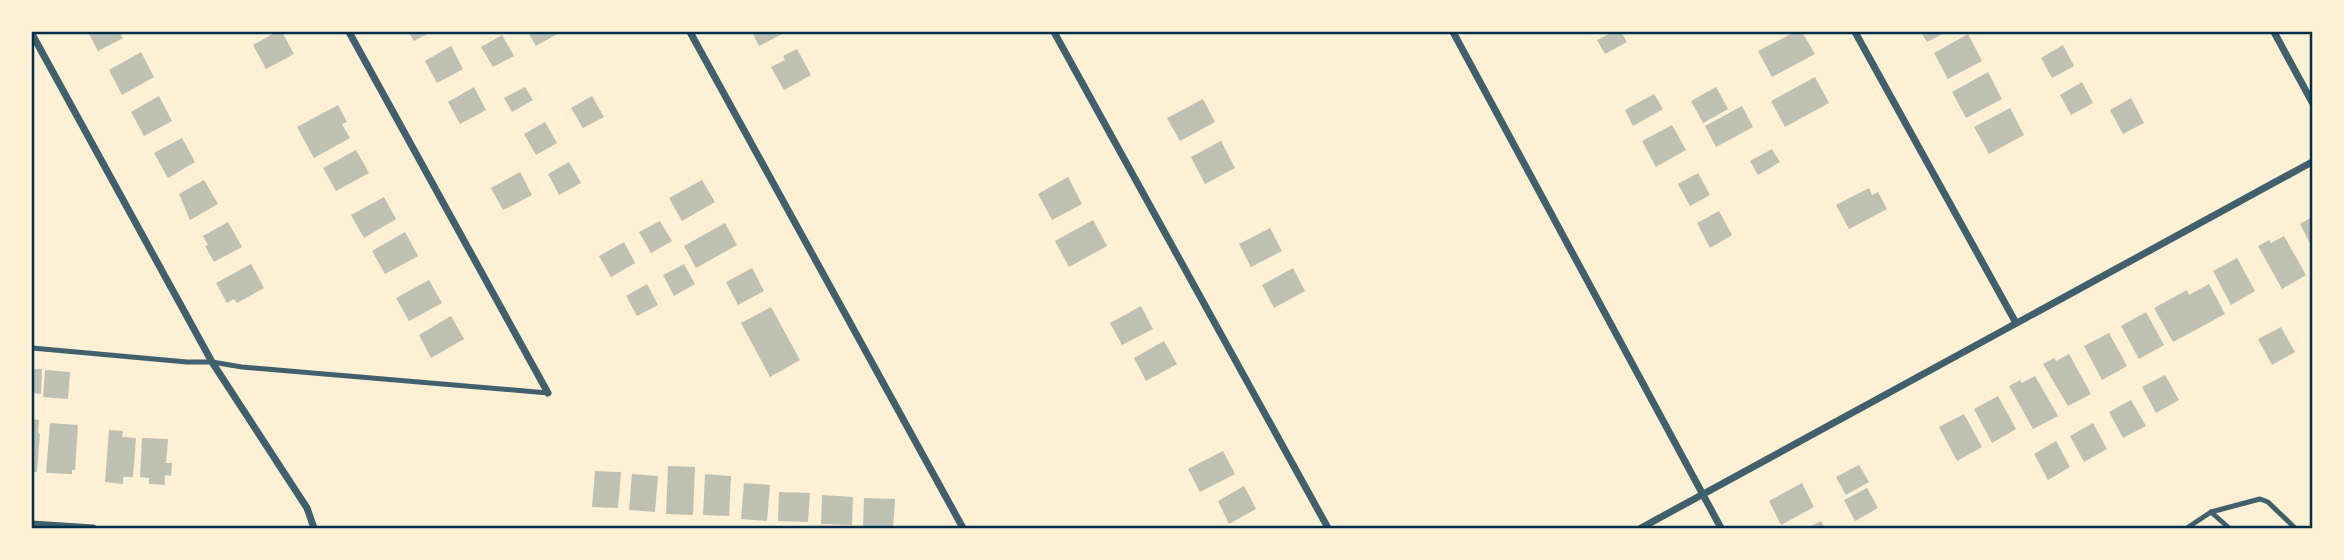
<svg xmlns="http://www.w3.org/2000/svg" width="2344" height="560" font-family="'Source Sans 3',sans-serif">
  <rect width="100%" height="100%" fill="#fdf0d5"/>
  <!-- building -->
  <g fill="#bec0b2">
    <polygon points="88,32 119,32 123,38 98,51"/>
    <polygon points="276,32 282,32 294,54 266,69 253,45"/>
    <polygon points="408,32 431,32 414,41"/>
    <polygon points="528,32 556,32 557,34 536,46"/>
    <polygon points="752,32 786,32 759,46"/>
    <polygon points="1613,32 1621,32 1627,42 1605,54 1597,40"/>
    <polygon points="1795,32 1802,32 1815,54 1772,77 1758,51"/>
    <polygon points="1921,32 1947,32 1927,42"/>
    <polygon points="1968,34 1982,61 1948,79 1934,53"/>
    <polygon points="502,35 514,56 493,67 481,47"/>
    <polygon points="2063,45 2074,66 2052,78 2041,58"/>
    <polygon points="451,46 463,69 437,83 425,61"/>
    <polygon points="797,49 811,75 784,90 771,67 785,60 783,56"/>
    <polygon points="141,52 154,77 122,95 109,70"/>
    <polygon points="1988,72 2002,99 1966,118 1952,92"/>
    <polygon points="1815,77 1829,103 1785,127 1771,101"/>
    <polygon points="2082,82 2093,103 2071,115 2060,95"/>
    <polygon points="474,87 486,110 460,124 448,102"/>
    <polygon points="525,87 533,100 512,112 504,98"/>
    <polygon points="1716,87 1728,109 1703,123 1691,101"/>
    <polygon points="1654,94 1663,109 1633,126 1625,110"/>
    <polygon points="159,96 172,121 144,136 131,112"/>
    <polygon points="592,96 604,117 583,128 571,108"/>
    <polygon points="2131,98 2144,123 2123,134 2110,110"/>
    <polygon points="1203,99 1215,122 1180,141 1167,118"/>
    <polygon points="338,105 347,122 342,124 350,138 314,158 297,127"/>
    <polygon points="1742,106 1753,127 1716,147 1705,126"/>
    <polygon points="2010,108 2024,135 1989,154 1974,127"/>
    <polygon points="545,122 557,143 536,155 524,134"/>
    <polygon points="1672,125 1686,150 1656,167 1642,141"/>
    <polygon points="182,138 195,162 168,178 154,153"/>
    <polygon points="1221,141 1235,168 1205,184 1191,157"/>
    <polygon points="1772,149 1780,162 1758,175 1750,161"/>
    <polygon points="356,150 369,173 336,191 323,168"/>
    <polygon points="569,162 581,183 559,195 548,174"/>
    <polygon points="520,172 532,195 503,210 491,188"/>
    <polygon points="1698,173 1710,195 1690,206 1678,184"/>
    <polygon points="1068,177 1082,204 1052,220 1038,194"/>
    <polygon points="204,180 218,204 190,220 179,194"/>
    <polygon points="702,180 715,202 682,221 669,198"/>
    <polygon points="1869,188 1872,195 1878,192 1887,209 1849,229 1836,205"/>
    <polygon points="384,197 396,219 364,238 351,215"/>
    <polygon points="1719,211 1732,235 1710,248 1697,223"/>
    <polygon points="2312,217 2312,247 2300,224"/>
    <polygon points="1093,220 1107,246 1069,267 1055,241"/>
    <polygon points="660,221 672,241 651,253 639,232"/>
    <polygon points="228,222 242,247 214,262 205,246 208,245 203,236"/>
    <polygon points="725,223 737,245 696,268 684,246"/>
    <polygon points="1270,228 1282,251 1251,267 1239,244"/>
    <polygon points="405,232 418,256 385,274 372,251"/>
    <polygon points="2284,236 2306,275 2282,289 2258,246 2269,240 2271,243"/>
    <polygon points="624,242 635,263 611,277 599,256"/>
    <polygon points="2237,258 2255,291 2231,305 2213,271"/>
    <polygon points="251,264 264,288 237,303 234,299 227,303 216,283"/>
    <polygon points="684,264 695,284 674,296 663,275"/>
    <polygon points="752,268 764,291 738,305 726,282"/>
    <polygon points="1293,268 1305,291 1274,308 1262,285"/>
    <polygon points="429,280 442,303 409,321 396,298"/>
    <polygon points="647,284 658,305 637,316 626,296"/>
    <polygon points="2209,284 2225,314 2173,342 2154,308 2187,290 2189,295"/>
    <polygon points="1141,306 1153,329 1122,345 1110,323"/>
    <polygon points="771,307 800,360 770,377 741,323"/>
    <polygon points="2146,312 2164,345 2139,359 2121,326"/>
    <polygon points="451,316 464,339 431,358 419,335"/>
    <polygon points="2281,327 2295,352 2272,365 2258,339"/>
    <polygon points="2109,333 2127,366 2102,380 2084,346"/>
    <polygon points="1164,341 1177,364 1146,381 1134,358"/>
    <polygon points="2069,354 2091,394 2068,406 2043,364 2054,358 2056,361"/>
    <polygon points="32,369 42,369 41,394 32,393"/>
    <polygon points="45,370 70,372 68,399 43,397"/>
    <polygon points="2165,375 2179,400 2156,413 2142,387"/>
    <polygon points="2035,376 2058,416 2033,429 2009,386 2020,380 2022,383"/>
    <polygon points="1998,396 2016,429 1992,443 1974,409"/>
    <polygon points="2131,400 2146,426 2123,438 2109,412"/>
    <polygon points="1964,414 1982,447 1957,461 1939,427"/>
    <polygon points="32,419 39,420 38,433 40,434 37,472 32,472"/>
    <polygon points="50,423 78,425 75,470 72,470 72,474 46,473"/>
    <polygon points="2093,423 2107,449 2084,462 2070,436"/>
    <polygon points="109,430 123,431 122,437 136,438 133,477 123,477 123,484 105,482"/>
    <polygon points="142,438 168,439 166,463 172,463 171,476 165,475 165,485 149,484 149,478 140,477"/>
    <polygon points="2056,441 2070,467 2048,480 2034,454"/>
    <polygon points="1223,451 1235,474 1200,492 1188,469"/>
    <polygon points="1859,465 1869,482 1846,495 1836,477"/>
    <polygon points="668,466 695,467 693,515 666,514"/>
    <polygon points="595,471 621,472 618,508 592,507"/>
    <polygon points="632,474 658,476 655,512 629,510"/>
    <polygon points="705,474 731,476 729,516 703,515"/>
    <polygon points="744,483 770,485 767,521 741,519"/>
    <polygon points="1802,483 1814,507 1781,525 1769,501"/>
    <polygon points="1244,486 1256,509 1229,524 1218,501"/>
    <polygon points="1867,488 1878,508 1855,521 1844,500"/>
    <polygon points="779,492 810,493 808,522 778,521"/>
    <polygon points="822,495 853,497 852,525 821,524"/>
    <polygon points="864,498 895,499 893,528 863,526"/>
    <polygon points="1821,521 1825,528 1807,528"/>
  </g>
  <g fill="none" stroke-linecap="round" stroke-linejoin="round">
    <!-- service -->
    <g stroke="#3f606c" stroke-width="5">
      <polyline points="32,348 187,362 212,362 242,367 548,393"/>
      <polyline points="2211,512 2229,528"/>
      <polyline points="2187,528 2211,512 2260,499 2268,502 2295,528"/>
    </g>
    <!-- minor -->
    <g stroke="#3f606c" stroke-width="7">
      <polyline points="349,32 548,393"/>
      <polyline points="690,32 963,528"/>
      <polyline points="1054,32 1328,528"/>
      <polyline points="1453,32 1721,528"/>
      <polyline points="1855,32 2016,323"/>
      <polyline points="2274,32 2312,102"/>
      <polyline points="32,34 212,362 307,508 314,528"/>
      <polyline points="32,524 93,528"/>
      <polyline points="1641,528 2312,162"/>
    </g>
  </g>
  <!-- border -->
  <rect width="2344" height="560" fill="none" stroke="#fdf0d5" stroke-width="66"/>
  <rect x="33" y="33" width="2278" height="494" fill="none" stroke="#003049" stroke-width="2.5"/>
</svg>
